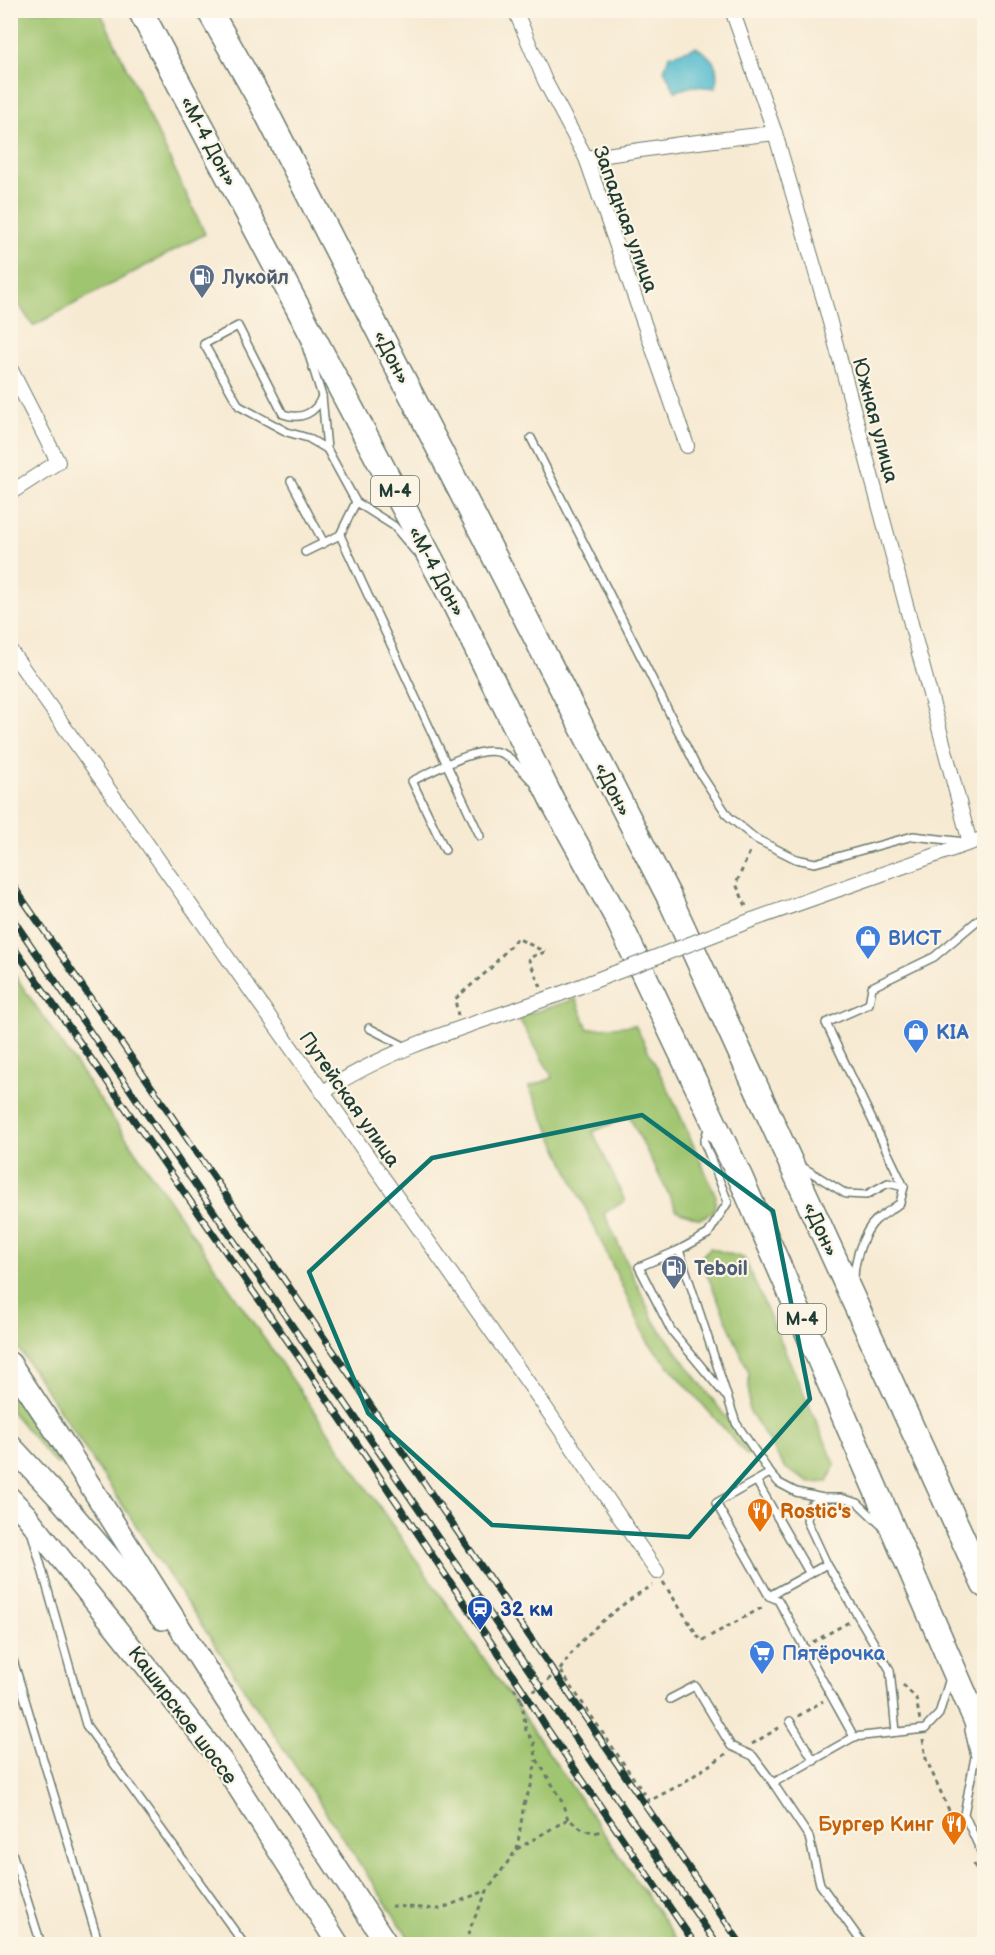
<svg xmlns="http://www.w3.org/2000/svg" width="995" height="1955" font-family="'Balsamiq Sans',sans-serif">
  <rect width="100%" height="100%" fill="#fcf5e5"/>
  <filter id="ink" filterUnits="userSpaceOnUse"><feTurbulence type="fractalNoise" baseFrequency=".0167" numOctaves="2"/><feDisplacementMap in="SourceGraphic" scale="12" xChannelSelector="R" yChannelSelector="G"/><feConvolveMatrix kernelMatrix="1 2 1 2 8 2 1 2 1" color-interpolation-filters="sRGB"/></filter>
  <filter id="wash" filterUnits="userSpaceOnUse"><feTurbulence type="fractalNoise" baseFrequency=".008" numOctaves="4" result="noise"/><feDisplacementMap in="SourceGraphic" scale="24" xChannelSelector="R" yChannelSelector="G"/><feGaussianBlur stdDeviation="1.35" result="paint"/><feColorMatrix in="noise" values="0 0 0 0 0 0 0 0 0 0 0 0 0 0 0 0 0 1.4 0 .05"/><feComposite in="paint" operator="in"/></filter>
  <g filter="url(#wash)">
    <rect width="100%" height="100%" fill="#f7ead3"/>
    <!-- green -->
    <g fill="#a0c56f" stroke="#608152" stroke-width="1.5">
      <polygon points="10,11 100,11 205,234 33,326 11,292"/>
      <polygon points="11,970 680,1944 413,1944 11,1337"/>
      <polygon points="576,999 588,1029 635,1025 672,1097 716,1196 714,1211 700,1219 677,1211 629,1116 593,1132 625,1201 604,1213 654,1321 752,1452 747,1455 648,1342 529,1087 553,1078 518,1017"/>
      <polygon points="710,1248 744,1258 835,1464 828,1482 810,1483 785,1468 749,1410 749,1373 700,1258"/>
      <polygon points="10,1384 60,1458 60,1464 55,1463 11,1411"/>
    </g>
    <!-- water -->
    <path fill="#50bace" stroke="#387c81" stroke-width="1.5" d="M696,47C715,59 719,65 716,88L693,86L675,91L664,70L669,56Z"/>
  </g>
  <g filter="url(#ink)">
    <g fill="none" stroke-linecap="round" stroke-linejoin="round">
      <defs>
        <g id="lane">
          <polyline points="306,346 322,396 327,449 356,502 394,526 415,551"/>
          <path d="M322,396C316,414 300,420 283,414L238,326L204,344L239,406L287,432L308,438L327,449"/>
          <polyline points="531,438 698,770 728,816 756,839 796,859 815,863 913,836 965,842"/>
          <polyline points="291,481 324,543"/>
          <polyline points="340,535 480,836"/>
          <polyline points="305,552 340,535 356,502"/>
          <path d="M445,850L412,781C432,772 479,744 501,753C512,757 523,772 532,781"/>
          <polyline points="369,1028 408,1048"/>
          <polyline points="709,1126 704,1142 728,1202 708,1234 679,1250 736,1423 770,1473 779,1483 796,1492 823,1498 841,1498 858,1503 881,1525"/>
          <polyline points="801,1166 846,1194 866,1195 888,1183 904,1187"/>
          <polyline points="679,1250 639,1267 671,1330 725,1395"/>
          <path d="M854,1279C854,1261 863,1232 876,1220C884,1214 892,1209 900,1203L904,1187L826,1023L869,1004L872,987L934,957L984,915"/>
          <polyline points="770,1473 716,1503 769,1596 778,1600 854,1737"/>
          <polyline points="757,1482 810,1574"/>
          <polyline points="32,1534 86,1725 244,1944"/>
          <polyline points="827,1564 890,1670 896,1732"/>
          <polyline points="769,1596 827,1564 807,1521 809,1506 823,1498"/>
          <polyline points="10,1650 99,1944"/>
          <polyline points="670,1699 695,1686 731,1746 753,1756 773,1783"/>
          <polyline points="790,1721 814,1761"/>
          <polyline points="969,1730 975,1757 964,1814 984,1858"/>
          <polyline points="10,1846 41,1944"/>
          <polyline points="863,1944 820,1884 809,1837 773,1783 854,1737 925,1729 939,1714 950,1678"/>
        </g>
        <g id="street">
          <polyline points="515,10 545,81 586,158 687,446"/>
          <polyline points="732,10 775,133 824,300 970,843"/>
          <polyline points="586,158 681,144 775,133"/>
          <polyline points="10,493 58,462 11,370"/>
          <polyline points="10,650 541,1401 657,1572"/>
          <polyline points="752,920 984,838"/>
          <path d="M322,1093C393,1045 479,1023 560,994"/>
        </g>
        <g id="primary">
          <polyline points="10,1363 64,1444 213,1680 387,1944"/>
          <polyline points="10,1445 59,1498 162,1619"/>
          <polyline points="10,1498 26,1515 221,1760 338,1944"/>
        </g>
        <g id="highway">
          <polyline points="140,10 449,593 553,802 617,918 741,1179 984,1739"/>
          <polyline points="209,10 260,100 669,897 984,1585"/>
        </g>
      </defs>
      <!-- lane casing -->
      <use href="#lane" stroke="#6b7a6c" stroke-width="10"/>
      <!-- street casing -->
      <use href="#street" stroke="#6b7a6c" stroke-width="16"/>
      <!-- primary casing -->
      <use href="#primary" stroke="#6b7a6c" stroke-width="24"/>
      <!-- highway casing -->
      <use href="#highway" stroke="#6b7a6c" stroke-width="27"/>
      <!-- path -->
      <g stroke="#6b7a6c" stroke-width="3" stroke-dasharray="4.5 4.5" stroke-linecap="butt">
        <polyline points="746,906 736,884 751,849"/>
        <polyline points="541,987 528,958 545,952"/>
        <polyline points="458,1016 455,999 490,969 517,938 545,952"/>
        <polyline points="663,1582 701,1641 765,1606"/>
        <polyline points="813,1642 849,1622"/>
        <path d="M560,1670C583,1633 616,1608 652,1585"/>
        <polyline points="903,1685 916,1698 920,1721"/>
        <polyline points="514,1688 522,1701"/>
        <polyline points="798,1716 823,1701"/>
        <polyline points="923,1739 926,1759 952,1817"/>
        <polyline points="752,1744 782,1726"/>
        <polyline points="568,1819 560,1797 536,1758 534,1742 526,1731 522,1701 560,1670 649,1801 680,1785 726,1754"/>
        <polyline points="517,1849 568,1819 581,1828 595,1833 600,1831"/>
        <polyline points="974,1864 984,1888"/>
        <polyline points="391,1906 440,1909 485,1891"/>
        <polyline points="468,1944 470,1928 487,1891 517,1849 524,1804 531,1786 536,1760"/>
      </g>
      <!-- lane -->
      <use href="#lane" stroke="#fff" stroke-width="7"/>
      <!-- street -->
      <use href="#street" stroke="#fff" stroke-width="14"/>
      <!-- primary -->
      <use href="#primary" stroke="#fff" stroke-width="21"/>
      <!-- highway -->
      <use href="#highway" stroke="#fff" stroke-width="24"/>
      <defs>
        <g id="rail">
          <polyline points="10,881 741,1944"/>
          <polyline points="10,915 717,1944"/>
          <polyline points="10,942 307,1369 527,1696 546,1727 695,1944"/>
        </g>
      </defs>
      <!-- rail casing -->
      <use href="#rail" stroke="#1f3d34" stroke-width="7"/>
      <!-- rail -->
      <use href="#rail" stroke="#fcf5e5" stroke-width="4.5" stroke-dasharray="14" stroke-linecap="butt"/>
      <defs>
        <polyline id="street-bridge" points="560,994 752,920"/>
      </defs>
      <!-- street-bridge casing -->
      <use href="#street-bridge" stroke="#6b7a6c" stroke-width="16" stroke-linecap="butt"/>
      <!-- street-bridge -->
      <use href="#street-bridge" stroke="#fff" stroke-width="14"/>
    </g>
  </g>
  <!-- marked area -->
  <path fill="none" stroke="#0f766e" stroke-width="4.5" stroke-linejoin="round" d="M642,1115L773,1211L810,1399L689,1537L492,1525L368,1413L309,1272L432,1158Z"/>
  <!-- icons -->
  <defs>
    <symbol id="fuel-pin" viewBox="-11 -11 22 30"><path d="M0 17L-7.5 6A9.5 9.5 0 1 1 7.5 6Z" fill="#5c6f8a" stroke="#fcf5e5"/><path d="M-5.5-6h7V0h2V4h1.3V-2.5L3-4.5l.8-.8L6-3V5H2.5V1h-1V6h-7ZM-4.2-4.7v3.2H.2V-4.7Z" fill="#fff"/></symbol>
    <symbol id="shop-pin" viewBox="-11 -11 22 30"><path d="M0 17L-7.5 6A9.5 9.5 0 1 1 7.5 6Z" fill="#3f7fe0" stroke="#fcf5e5"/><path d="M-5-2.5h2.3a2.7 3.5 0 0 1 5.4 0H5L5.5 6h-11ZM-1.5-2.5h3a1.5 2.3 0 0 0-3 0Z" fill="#fff"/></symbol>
    <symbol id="restaurant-pin" viewBox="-11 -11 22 30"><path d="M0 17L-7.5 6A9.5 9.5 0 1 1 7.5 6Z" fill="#e8710a" stroke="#fcf5e5"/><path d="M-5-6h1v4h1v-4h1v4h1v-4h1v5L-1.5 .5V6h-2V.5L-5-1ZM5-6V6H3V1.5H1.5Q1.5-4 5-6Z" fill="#fff"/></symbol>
    <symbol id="station-pin" viewBox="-11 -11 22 30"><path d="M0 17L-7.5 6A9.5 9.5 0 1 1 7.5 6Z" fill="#1a4fb4" stroke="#fcf5e5"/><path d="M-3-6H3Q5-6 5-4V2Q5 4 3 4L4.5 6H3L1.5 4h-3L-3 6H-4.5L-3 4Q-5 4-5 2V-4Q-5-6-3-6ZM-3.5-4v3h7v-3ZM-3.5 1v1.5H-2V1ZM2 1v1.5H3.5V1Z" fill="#fff"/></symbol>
    <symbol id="supermarket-pin" viewBox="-11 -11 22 30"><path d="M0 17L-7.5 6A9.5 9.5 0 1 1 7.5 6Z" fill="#3f7fe0" stroke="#fcf5e5"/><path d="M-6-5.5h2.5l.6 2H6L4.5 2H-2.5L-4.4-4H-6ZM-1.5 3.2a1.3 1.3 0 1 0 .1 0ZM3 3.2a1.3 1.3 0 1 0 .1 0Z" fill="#fff"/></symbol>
  </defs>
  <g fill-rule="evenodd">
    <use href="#fuel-pin" x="187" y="262" width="30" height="40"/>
    <use href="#shop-pin" x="853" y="923" width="30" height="40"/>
    <use href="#shop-pin" x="901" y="1017" width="30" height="40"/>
    <use href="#fuel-pin" x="659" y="1253" width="30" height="40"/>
    <use href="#restaurant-pin" x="745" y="1496" width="30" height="40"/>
    <use href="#station-pin" x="465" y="1594" width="30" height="40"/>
    <use href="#supermarket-pin" x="747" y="1638" width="30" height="40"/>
    <use href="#restaurant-pin" x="939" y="1809" width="30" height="40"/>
  </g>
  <g text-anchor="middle" stroke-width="4.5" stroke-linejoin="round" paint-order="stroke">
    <!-- shield labels -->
    <g fill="#fcf5e5" stroke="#617469" stroke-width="1.5">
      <rect x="371" y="476" width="48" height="30" rx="4.5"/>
      <rect x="778" y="1304" width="48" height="30" rx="4.5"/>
    </g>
    <g font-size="18" font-weight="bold" fill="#1f3d34">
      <text x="395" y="497">М-4</text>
      <text x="802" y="1325">М-4</text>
    </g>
    <!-- street labels -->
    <g font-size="20" fill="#1f3d34" stroke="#fcf5e5">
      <text transform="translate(209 141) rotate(62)" y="7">«М-4 Дон»</text>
      <text transform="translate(626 219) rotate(70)" y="7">Западная улица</text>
      <text transform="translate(392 357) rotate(63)" y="7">«Дон»</text>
      <text transform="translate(876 420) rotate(75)" y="7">Южная улица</text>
      <text transform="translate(437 571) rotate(62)" y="7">«М-4 Дон»</text>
      <text transform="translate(613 789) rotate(63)" y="7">«Дон»</text>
      <text transform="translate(350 1099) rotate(55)" y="7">Путейская улица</text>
      <text transform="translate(821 1229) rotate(65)" y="7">«Дон»</text>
      <text transform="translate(183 1715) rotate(53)" y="7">Каширское шоссе</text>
    </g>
    <!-- service labels -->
    <g font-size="20" font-weight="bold" fill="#4e5e75" stroke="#fcf5e5" text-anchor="start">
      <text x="222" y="284">Лукойл</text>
      <text x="694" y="1275">Teboil</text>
    </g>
    <!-- shop labels -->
    <g font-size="20" font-weight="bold" fill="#366cbe" stroke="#fcf5e5" text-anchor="start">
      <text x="888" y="945">ВИСТ</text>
      <text x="936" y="1039">KIA</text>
      <text x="782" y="1660">Пятёрочка</text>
    </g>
    <!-- food labels -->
    <g font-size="20" font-weight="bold" fill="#c56008" stroke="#fcf5e5" text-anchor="start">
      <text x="780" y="1518">Rostic's</text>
      <text x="934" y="1831" text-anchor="end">Бургер Кинг</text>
    </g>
    <!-- transit labels -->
    <g font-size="20" font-weight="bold" fill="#164399" stroke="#fcf5e5" text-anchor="start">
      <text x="500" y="1616">32 км</text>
    </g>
  </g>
  <!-- margin -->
  <rect width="995" height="1955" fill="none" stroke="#fcf5e5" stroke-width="36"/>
</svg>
